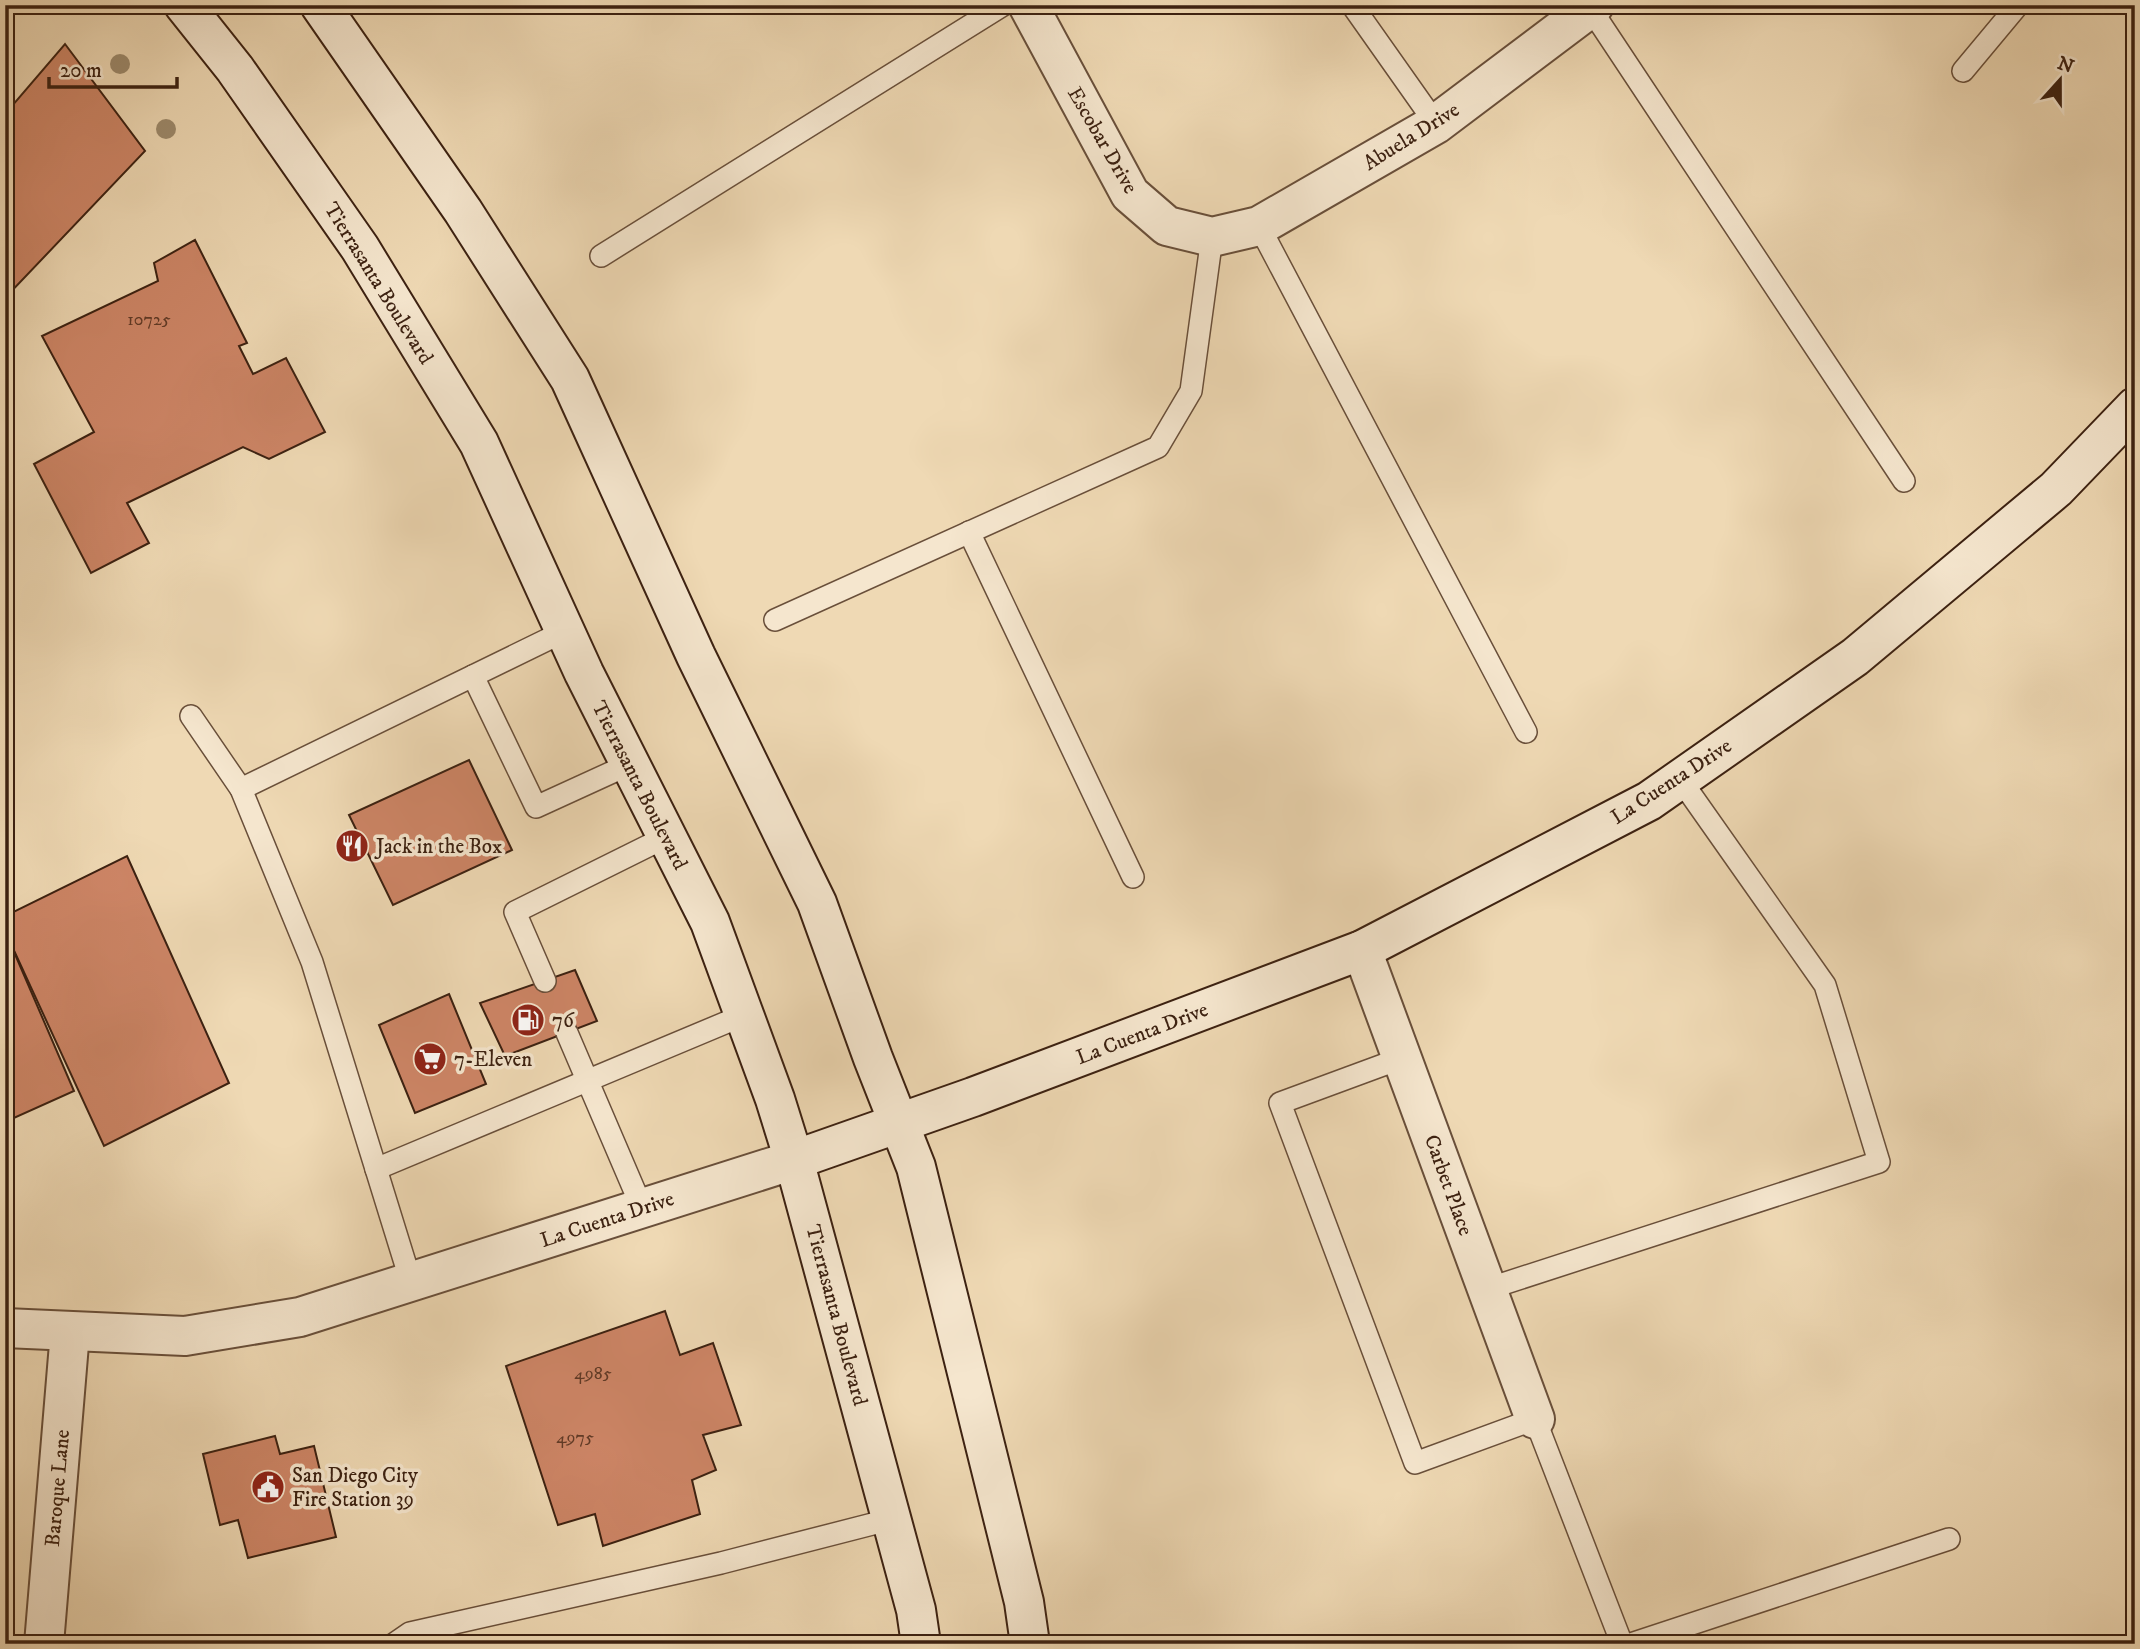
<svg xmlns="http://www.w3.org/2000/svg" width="2140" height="1649" font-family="'IM FELL DW Pica',serif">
  <rect width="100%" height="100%" fill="#efd9b4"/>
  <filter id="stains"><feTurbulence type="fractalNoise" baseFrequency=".00286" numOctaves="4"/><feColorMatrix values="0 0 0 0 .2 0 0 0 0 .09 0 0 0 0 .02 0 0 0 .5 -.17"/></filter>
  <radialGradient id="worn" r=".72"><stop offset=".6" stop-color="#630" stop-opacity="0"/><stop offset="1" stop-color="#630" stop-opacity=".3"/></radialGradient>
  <!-- building -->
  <g fill="#cd8566" stroke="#3c2111" stroke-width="2">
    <polygon points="65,44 145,151 5,298 5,114"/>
    <polygon points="195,240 247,343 239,346 253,374 286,358 325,432 269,459 243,447 127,503 149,543 91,573 34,464 94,432 42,336 158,281 154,263"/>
    <polygon points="469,760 512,850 393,905 349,815"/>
    <polygon points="127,856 229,1083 104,1146 5,931 5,916"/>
    <polygon points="5,931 74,1091 5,1122"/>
    <polygon points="575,970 597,1021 505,1056 480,1003"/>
    <polygon points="449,994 486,1084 415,1113 379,1025"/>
    <polygon points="665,1311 680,1355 713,1343 741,1425 703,1435 716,1470 692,1480 700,1514 603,1546 595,1514 558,1525 506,1366"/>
    <polygon points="275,1436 280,1454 314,1446 336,1537 248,1558 238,1520 220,1525 203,1454"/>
  </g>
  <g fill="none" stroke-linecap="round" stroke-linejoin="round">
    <defs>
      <g id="service">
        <polyline points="1352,5 1436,124"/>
        <polyline points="5,7 7,5"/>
        <polyline points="1590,8 1904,481"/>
        <polyline points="1963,71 2018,5"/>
        <polyline points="1259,226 1526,732"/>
        <polyline points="601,256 1003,5"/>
        <polyline points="969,532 1133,877"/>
        <polyline points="775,620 1158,447 1191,391 1212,237"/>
        <polyline points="473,676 536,807 630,764"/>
        <polyline points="191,716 241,789 312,962 411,1282"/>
        <polyline points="241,789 565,631"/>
        <polyline points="545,981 515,912 666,837"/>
        <polyline points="567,1033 642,1208"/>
        <polyline points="1402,1058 1280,1103 1415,1463 1535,1419 1622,1644"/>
        <polyline points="376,1169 744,1015"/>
        <polyline points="1487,1289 1879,1162 1825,985 1680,779"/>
        <polyline points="394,1644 410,1633 721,1563 892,1519"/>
        <polyline points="1631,1644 1949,1539"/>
      </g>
      <g id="minor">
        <polyline points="1028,5 1130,194 1167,226 1212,237 1259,226 1436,124 1594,5"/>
        <polyline points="1362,950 1535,1419"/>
        <polyline points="44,1644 70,1332"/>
      </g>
      <polyline id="tertiary" points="5,1328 185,1336 300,1317 794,1160"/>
      <g id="secondary">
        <polyline points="184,5 235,69 360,248 479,443 584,673 710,922 775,1099 794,1160 916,1610 921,1644"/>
        <polyline points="320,5 463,211 570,379 696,656 817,903 873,1058 916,1167 1024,1602 1030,1644"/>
        <polyline points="794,1160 973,1097 1362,950 1649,801 1855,657 2056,489 2135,407"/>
      </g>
    </defs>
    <!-- service casing -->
    <use href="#service" stroke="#694f3a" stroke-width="24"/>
    <!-- minor casing -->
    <use href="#minor" stroke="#694f3a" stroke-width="42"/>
    <!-- tertiary casing -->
    <use href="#tertiary" stroke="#694f3a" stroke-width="42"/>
    <!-- secondary casing -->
    <use href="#secondary" stroke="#3c2111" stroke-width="42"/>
    <!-- service -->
    <use href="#service" stroke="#f5e6ce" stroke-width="21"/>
    <!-- minor -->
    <use href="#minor" stroke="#f5e6ce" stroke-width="38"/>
    <!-- tertiary -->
    <use href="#tertiary" stroke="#f5e6ce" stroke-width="38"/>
    <!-- secondary -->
    <use href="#secondary" stroke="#f5e6ce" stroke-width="38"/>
  </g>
  <!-- trees -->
  <g fill="#9d8a6c">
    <circle cx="120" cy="64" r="10"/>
    <circle cx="166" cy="129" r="10"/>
  </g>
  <!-- icons -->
  <defs>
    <symbol id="restaurant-disc" viewBox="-11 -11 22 22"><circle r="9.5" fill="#8f2418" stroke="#f5e6ce"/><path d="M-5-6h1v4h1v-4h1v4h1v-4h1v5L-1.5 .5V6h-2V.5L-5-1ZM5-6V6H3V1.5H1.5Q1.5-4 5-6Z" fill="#fff"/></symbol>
    <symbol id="fuel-disc" viewBox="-11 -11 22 22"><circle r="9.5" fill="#8f2418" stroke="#f5e6ce"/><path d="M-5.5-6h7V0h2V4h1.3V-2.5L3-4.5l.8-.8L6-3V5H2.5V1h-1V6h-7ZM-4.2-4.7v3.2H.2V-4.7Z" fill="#fff"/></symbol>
    <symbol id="supermarket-disc" viewBox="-11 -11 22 22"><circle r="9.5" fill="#8f2418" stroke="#f5e6ce"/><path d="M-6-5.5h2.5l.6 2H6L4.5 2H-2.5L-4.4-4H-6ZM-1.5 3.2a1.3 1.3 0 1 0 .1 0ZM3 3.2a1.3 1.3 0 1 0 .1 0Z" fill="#fff"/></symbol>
    <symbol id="civic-disc" viewBox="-11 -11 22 22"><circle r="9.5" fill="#8f2418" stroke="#f5e6ce"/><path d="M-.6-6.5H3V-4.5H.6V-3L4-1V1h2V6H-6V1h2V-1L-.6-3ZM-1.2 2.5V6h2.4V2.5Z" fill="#fff"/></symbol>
  </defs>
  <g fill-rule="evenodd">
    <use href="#restaurant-disc" x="333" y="827" width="38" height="38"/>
    <use href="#fuel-disc" x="509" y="1001" width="38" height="38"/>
    <use href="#supermarket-disc" x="411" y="1040" width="38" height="38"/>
    <use href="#civic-disc" x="249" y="1468" width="38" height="38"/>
  </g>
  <g text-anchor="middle" stroke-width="7" stroke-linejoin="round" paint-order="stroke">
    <!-- number labels -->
    <g font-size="18" fill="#603a26">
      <text x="149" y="325">10725</text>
      <text x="593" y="1379">4985</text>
      <text x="575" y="1443">4975</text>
    </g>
    <!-- street labels -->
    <g font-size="21" fill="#3c2111" stroke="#f5e6ce">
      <text transform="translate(1411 136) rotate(-32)" y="7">Abuela Drive</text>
      <text transform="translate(1103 140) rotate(60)" y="7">Escobar Drive</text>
      <text transform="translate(379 283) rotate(58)" y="7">Tierrasanta Boulevard</text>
      <text transform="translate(1671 781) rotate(-33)" y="7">La Cuenta Drive</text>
      <text transform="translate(640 785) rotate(63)" y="7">Tierrasanta Boulevard</text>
      <text transform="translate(1142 1033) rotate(-21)" y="7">La Cuenta Drive</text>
      <text transform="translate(1449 1185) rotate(70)" y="7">Carbet Place</text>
      <text transform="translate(607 1219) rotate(-18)" y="7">La Cuenta Drive</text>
      <text transform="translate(837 1315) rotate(75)" y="7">Tierrasanta Boulevard</text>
      <text transform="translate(57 1488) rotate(-85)" y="7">Baroque Lane</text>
    </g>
    <!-- poi labels -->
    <g font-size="21" fill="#3c2111" stroke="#f5e6ce" text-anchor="start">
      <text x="376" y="853">Jack in the Box</text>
      <text x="552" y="1027">76</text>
      <text x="454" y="1066">7-Eleven</text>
      <text x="292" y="1482">San Diego City<tspan x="292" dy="24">Fire Station 39</tspan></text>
    </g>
  </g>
  <!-- margin -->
  <rect width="2140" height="1649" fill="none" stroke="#efd9b4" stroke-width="28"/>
  <rect x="7" y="7" width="2126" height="1635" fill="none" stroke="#3c2111" stroke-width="3.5"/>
  <rect x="14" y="14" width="2112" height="1621" fill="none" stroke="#3c2111" stroke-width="2"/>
  <!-- north arrow -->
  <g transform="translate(2060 80) rotate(21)" stroke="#f5e6ce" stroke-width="5" paint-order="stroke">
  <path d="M0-5L12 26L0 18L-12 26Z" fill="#3c2111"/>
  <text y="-10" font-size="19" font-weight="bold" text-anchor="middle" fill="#3c2111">N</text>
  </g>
  <!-- scale -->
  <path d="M49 77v10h128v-10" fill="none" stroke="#3c2111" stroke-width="3.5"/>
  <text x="60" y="77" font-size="21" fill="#3c2111" stroke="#f5e6ce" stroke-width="5" paint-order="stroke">20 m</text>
  <rect width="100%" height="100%" filter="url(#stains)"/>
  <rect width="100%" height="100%" fill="url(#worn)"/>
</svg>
